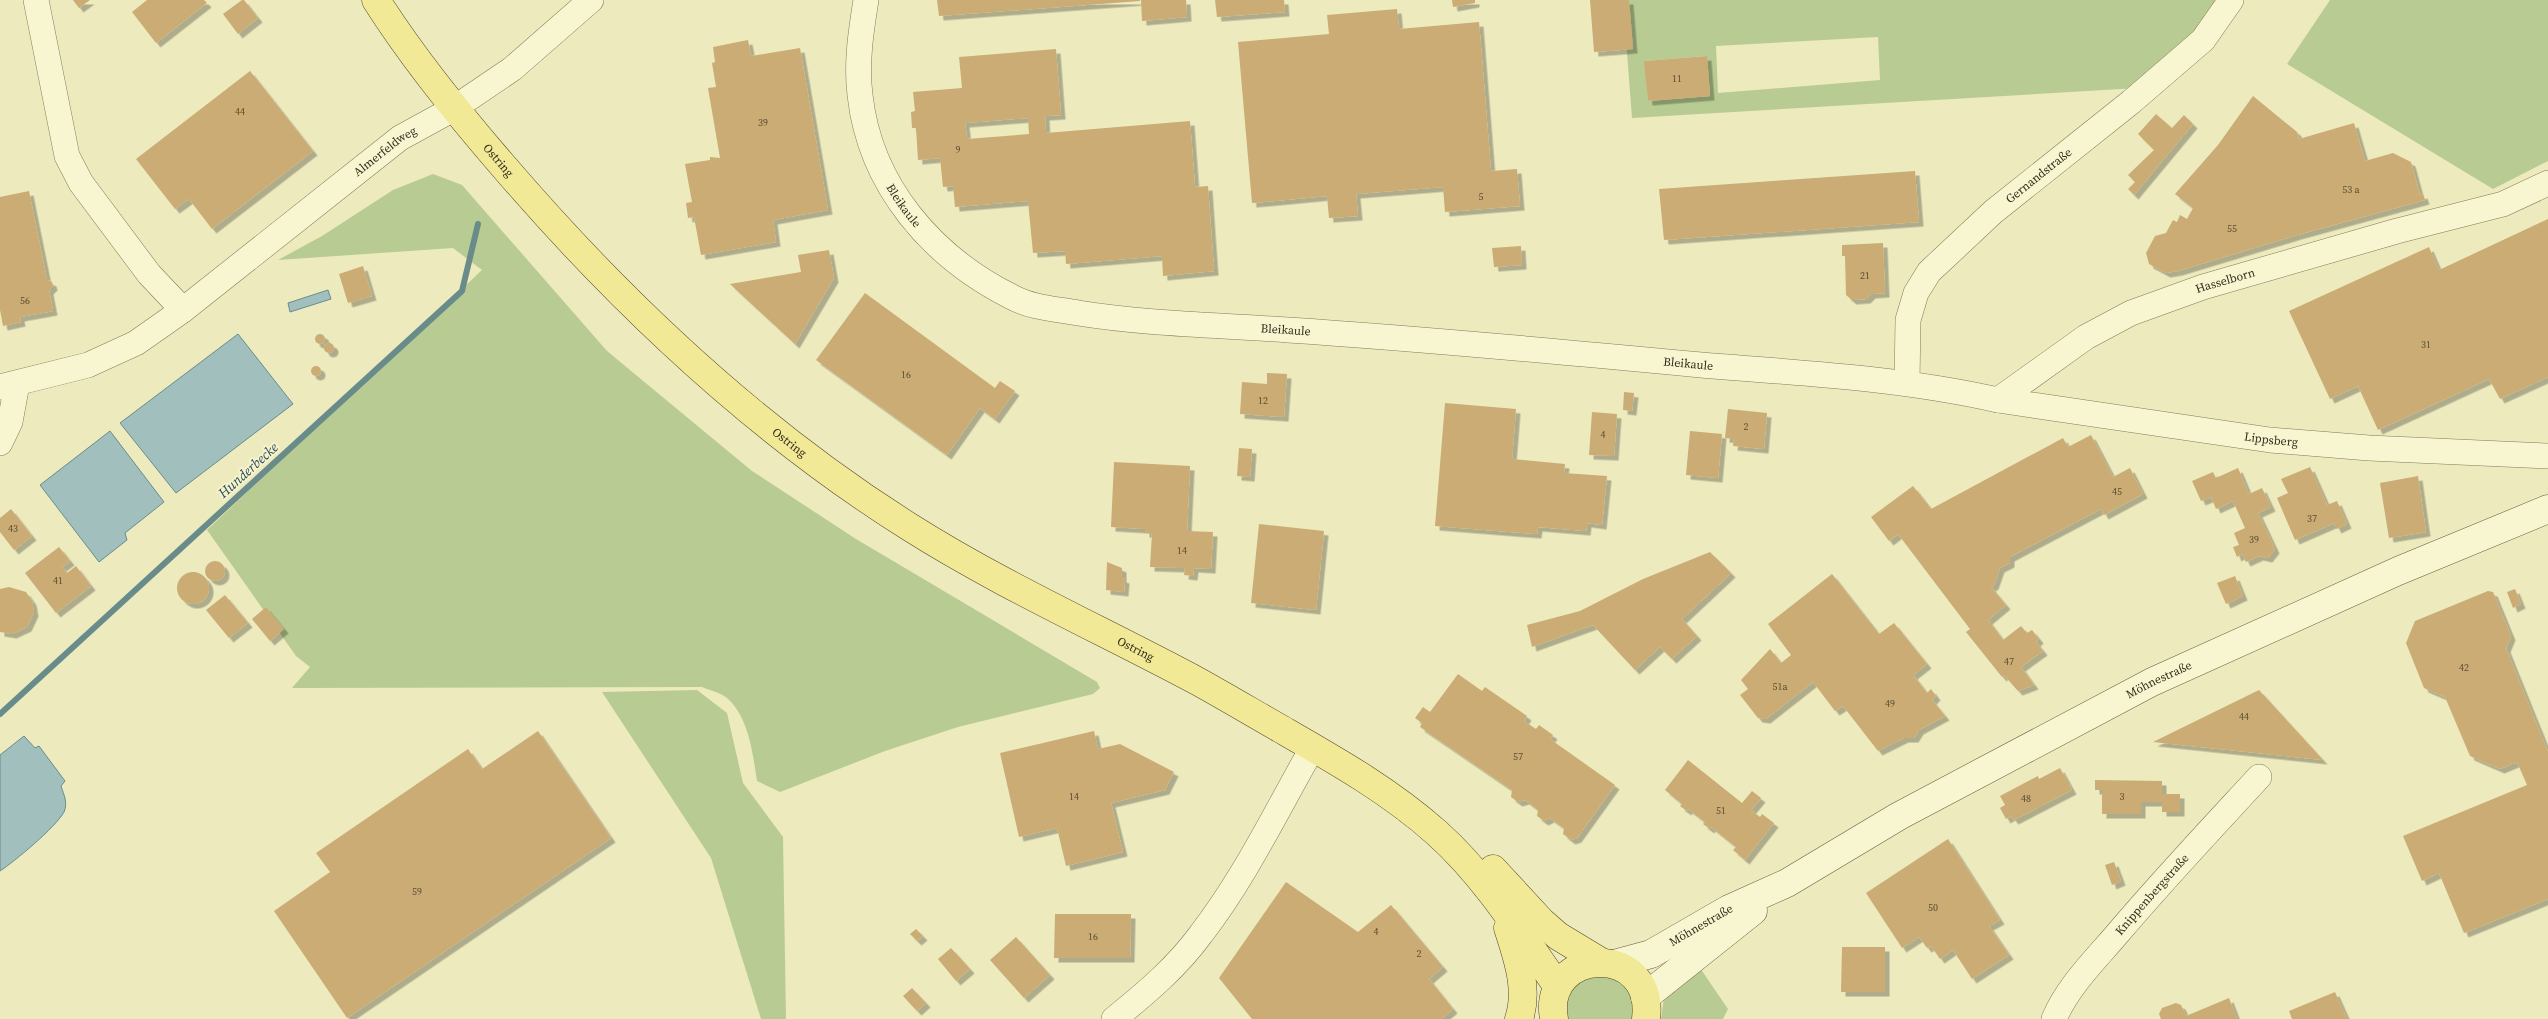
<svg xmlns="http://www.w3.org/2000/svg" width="2548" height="1019" font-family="'Source Serif 4',serif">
  <defs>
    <filter id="shadow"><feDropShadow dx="4.5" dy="4.5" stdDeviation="0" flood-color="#0004"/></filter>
  </defs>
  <rect width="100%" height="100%" fill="#edeabe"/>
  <!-- green -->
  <g fill="#b8cb92" fill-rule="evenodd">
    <path d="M1623,0H2222L2212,19L2138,88L1632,118ZM1878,37L1880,80L1718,93L1716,46ZM1706,56L1710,96L1648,101L1645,61Z"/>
    <polygon points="2330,0 2548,0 2548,161 2493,189 2287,64"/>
    <path d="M433,174L462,185L607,351L752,471L856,539L1097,682L1100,688L1093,694L958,727L885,751L780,792L757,781C753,755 749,717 727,698C721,693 709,690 702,687L292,688L310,667L296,656L207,530L482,270L453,248L278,260L322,236L393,190Z"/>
    <polygon points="697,690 727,713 743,783 783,837 786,1019 761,1019 711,858 602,692"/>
    <polygon points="1700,968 1728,1009 1723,1019 1661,1019 1664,998"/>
    <polygon points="1596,971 1630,987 1634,1019 1564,1019 1566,993"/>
  </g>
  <!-- water -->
  <g fill="#a1bfbd" stroke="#698c8b">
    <polygon points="328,290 331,299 290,312 288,303"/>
    <polygon points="238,334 293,404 176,493 120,423"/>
    <polygon points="110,431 164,502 125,533 127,540 99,562 40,485"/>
    <path d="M24,736L35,748L39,746L65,781L61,786C64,795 68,803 64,812C56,827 14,862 0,871V755Z"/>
  </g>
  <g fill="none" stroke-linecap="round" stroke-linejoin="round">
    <!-- stream -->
    <polyline stroke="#698c8b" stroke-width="6" points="0,714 462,291 478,224"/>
  </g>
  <!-- building -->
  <g fill="#cbac74" fill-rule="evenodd" filter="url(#shadow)">
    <polygon points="73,0 90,0 79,8"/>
    <polygon points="147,0 204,0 207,3 156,43 132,12"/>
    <polygon points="242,0 244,0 258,18 238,34 223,14"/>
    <polygon points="937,0 1140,0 1140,1 939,16"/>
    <polygon points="1141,0 1186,0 1187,17 1142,21"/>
    <polygon points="1215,0 1284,0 1285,12 1217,17"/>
    <polygon points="1452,0 1475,0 1475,3 1453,7"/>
    <polygon points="1590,0 1629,0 1633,49 1594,52"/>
    <polygon points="1397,9 1399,29 1479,22 1491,171 1517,169 1520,206 1445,212 1443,187 1356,194 1358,216 1329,218 1327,196 1252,203 1238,42 1329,34 1327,15"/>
    <polygon points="748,40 751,56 800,48 828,210 773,220 776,242 701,255 694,217 688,218 686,203 692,202 685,164 710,160 710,157 720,158 708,88 716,87 712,63 715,62 713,47"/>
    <path d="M1056,49L1061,115L1045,116L1046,133L1190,121L1195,187L1208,186L1214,271L1163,276L1162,256L1066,264L1065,251L1033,253L1028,201L955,207L953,186L943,187L940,158L918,160L916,128H912L911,112L915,111L913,92L962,88L959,57ZM1028,118L1029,134L967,139L965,123Z"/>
    <polygon points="1707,56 1710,96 1648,101 1644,61"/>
    <polygon points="250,71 313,151 212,229 189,199 175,209 136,159"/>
    <polygon points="2253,96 2297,132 2299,139 2354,123 2365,161 2393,153 2411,162 2420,195 2423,194 2425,200 2297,235 2178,271 2166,273 2149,264 2146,253 2155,236 2166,233 2173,220 2177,222 2180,215 2187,219 2193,208 2175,194 2218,145"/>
    <polygon points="2156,114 2172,128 2184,115 2193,124 2134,195 2128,189 2135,182 2128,175 2154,150 2138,134"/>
    <polygon points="1915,171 1919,222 1664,240 1659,189"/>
    <polygon points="29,191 47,280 52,282 53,286 49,290 53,311 20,317 21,322 3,326 0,310 0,197"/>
    <polygon points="2548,219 2548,377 2500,399 2489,379 2378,430 2358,386 2330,399 2289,311 2429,247 2439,270"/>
    <polygon points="1883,243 1885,293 1871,294 1866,299 1852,300 1846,295 1845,256 1842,256 1842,245"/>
    <polygon points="1521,246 1522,265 1494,267 1492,248"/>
    <polygon points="829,250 834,278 795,344 730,284 801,272 798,255"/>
    <polygon points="363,266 372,296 348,303 339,274"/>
    <polygon points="865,293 995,388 1000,381 1015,391 995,419 980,408 947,455 816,360"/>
    <circle cx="320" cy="339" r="5"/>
    <circle cx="329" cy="348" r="5"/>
    <circle cx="316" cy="371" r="5"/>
    <polygon points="1267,373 1287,374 1284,417 1240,414 1242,382 1267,384"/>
    <polygon points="1624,392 1634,393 1632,411 1623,410"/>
    <polygon points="1445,403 1516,409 1512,459 1565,464 1564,473 1607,476 1602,525 1587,523 1586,531 1538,527 1537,534 1435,526"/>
    <polygon points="1728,409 1767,413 1764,449 1733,446 1734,439 1725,438"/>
    <polygon points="1592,412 1617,414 1614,456 1589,455"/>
    <polygon points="1690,431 1722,434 1718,478 1686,475"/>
    <polygon points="2091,435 2113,477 2130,468 2143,494 2104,515 2101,509 2010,557 2010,563 2000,568 1994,585 1991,587 2006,605 1988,620 2003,640 2021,626 2027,633 2032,630 2039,639 2036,642 2043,651 2021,667 2034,685 2018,691 2004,675 2002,677 1966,632 1970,629 1898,534 1889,541 1871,517 1913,486 1931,509 2063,438 2068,447"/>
    <polygon points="1239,448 1252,449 1250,477 1237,476"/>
    <polygon points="1114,462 1190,466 1187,531 1213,532 1211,569 1194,568 1193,576 1184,575 1185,568 1150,567 1152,533 1145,533 1145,529 1111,527"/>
    <polygon points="2310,467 2327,505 2337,501 2347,524 2337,529 2334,523 2295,540 2277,498 2288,493 2281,479"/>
    <polygon points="2238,468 2249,494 2262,488 2271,507 2258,513 2275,549 2268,558 2259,556 2246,562 2242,554 2237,557 2233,547 2239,545 2234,533 2245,528 2233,501 2216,509 2211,497 2201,501 2192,481 2213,472 2216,478"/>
    <polygon points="2418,476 2426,532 2389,538 2380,483"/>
    <polygon points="11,509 32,536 14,550 0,532 0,518"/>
    <polygon points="1259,524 1324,531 1316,610 1251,603"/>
    <polygon points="59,547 70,561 62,567 67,573 76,566 91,586 56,613 25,573"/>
    <polygon points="1710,552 1731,573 1682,619 1697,636 1672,659 1660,647 1635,670 1593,625 1532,647 1527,625 1580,611 1643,579"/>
    <circle cx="215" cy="571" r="10"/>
    <polygon points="1107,562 1122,568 1122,578 1125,579 1124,592 1106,590"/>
    <circle cx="193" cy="588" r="16"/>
    <polygon points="1832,574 1879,634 1894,623 1927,664 1913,675 1927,693 1931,689 1936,696 1932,700 1945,716 1919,730 1914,738 1904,738 1878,751 1843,706 1835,711 1813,682 1766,719 1758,718 1740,695 1748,689 1741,680 1770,649 1781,663 1791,655 1768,624"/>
    <polygon points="2235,576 2243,596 2226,604 2217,583"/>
    <polygon points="9,587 26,592 32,601 34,612 27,627 12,634 0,632 0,589"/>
    <polygon points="2515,589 2521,604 2513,608 2507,592"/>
    <polygon points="2488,591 2493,592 2511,636 2506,648 2548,752 2548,899 2464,933 2439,873 2422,881 2403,836 2527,785 2517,762 2500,769 2470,756 2445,697 2424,688 2406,643 2415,621"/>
    <polygon points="225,595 248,623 229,638 206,610"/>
    <polygon points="266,607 284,629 270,641 252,619"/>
    <polygon points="1458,674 1482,691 1485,687 1527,716 1524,721 1536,729 1539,725 1553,735 1550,739 1615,785 1577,838 1571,840 1563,834 1564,828 1550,818 1544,821 1537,816 1538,810 1525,800 1518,802 1511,797 1512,790 1420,727 1422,723 1415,718 1423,707 1430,712"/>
    <polygon points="2259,690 2323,760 2153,742"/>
    <polygon points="538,731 611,838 347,1018 274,911 330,872 316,853 468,749 482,769"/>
    <polygon points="1094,731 1098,749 1120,744 1174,772 1165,790 1111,803 1123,852 1066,866 1057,828 1019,837 1000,753"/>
    <polygon points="1688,760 1742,803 1752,791 1761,798 1751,810 1760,817 1762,814 1774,823 1745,860 1733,850 1736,847 1711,827 1710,829 1703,824 1705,822 1688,809 1687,811 1680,806 1682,804 1665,790"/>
    <polygon points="2060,768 2072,790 2014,820 2011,816 2006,819 2000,808 2005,805 2000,796 2038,776 2039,779"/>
    <polygon points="2095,780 2162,781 2162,794 2180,794 2180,812 2162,812 2162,802 2141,802 2141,814 2102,814 2102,790 2095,790"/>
    <polygon points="1948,839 2000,920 1989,926 2009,955 1972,979 1953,950 1940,959 1931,946 1927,948 1919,937 1902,948 1866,893"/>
    <polygon points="2114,862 2121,881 2112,885 2105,865"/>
    <polygon points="1286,882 1358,932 1391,905 1443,967 1429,979 1453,1009 1441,1019 1252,1019 1219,978"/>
    <polygon points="1055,914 1131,914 1130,958 1054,958"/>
    <polygon points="916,929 923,936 917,941 910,934"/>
    <polygon points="1016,937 1050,975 1024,998 990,960"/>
    <polygon points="1842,947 1885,947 1885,992 1841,992"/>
    <polygon points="951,948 970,969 956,981 938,959"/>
    <polygon points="912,988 926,1003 917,1011 903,996"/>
    <polygon points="2335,992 2347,1019 2292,1019 2289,1011"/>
    <polygon points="2229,998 2237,1019 2161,1019 2159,1014 2162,1008 2176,1003 2181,1005 2186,1016"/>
  </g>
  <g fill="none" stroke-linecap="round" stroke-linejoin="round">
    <defs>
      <g id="street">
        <polyline points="36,0 67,156 81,183 149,274 183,310"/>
        <path id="s1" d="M866,0C861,31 856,63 860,95C870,186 932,257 1012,297C1032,308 1056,309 1078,313C1147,324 1218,325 1288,330C1426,339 1564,352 1701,365C1801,373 1901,378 1998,400L2086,337L2131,313L2203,287L2397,231L2503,204L2548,183"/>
        <path id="s2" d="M1907,383L1908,320L1916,293L1929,272L1993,212L2131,102L2203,40L2231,0"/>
        <path id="s3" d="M0,387L88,365L136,343L183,310L400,138L453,109L512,69L591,0"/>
        <path id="s4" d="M1998,400L2270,440L2369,448L2548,456"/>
        <polyline points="0,443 10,422 17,384"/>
        <path d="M1114,1019C1146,993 1177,967 1201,934C1245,877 1277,810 1313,747"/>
        <path id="s5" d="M2054,1019C2068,986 2095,960 2118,933C2163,880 2211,829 2259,777"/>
      </g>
      <g id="secondary">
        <path id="s6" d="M1614,964L1651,954L1729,909L1787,883L1899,816L2152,682L2398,571L2548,509"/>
        <polyline points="1645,997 1753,911"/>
      </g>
      <g id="primary">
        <path id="s7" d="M376,0C414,60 459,115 505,168C622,304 756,430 908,526C1001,585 1102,630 1199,682C1226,697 1253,713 1281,729C1335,760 1390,791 1437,833C1486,877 1521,934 1558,987"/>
        <polyline points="1493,869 1542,922 1558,936 1601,962"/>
        <path d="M1508,928C1517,956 1529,989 1519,1019"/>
        <path d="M1554,1019C1541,947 1656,942 1646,1019"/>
      </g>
    </defs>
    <!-- street casing -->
    <use href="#street" stroke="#857a57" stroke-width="26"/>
    <!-- secondary casing -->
    <use href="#secondary" stroke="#675b3a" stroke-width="29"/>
    <!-- primary casing -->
    <use href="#primary" stroke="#53462c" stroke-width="29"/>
    <!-- street -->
    <use href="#street" stroke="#f8f5d1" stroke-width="25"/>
    <!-- secondary -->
    <use href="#secondary" stroke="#f8f5d1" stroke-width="28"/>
    <!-- primary -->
    <use href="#primary" stroke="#f1e995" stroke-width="28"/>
  </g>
  <g text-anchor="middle" stroke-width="4" stroke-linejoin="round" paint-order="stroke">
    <!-- number labels -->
    <g font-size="10" fill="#5a4d32">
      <text x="1677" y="82">11</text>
      <text x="240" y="115">44</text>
      <text x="763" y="126">39</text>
      <text x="958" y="153">9</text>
      <text x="2351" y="193">53 a</text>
      <text x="1481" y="200">5</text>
      <text x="2232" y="232">55</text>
      <text x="1865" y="279">21</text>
      <text x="25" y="304">56</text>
      <text x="2426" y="348">31</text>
      <text x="906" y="378">16</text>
      <text x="1263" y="404">12</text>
      <text x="1746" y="430">2</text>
      <text x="1603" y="438">4</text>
      <text x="2117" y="495">45</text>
      <text x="2312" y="522">37</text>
      <text x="13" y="532">43</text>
      <text x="2254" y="543">39</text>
      <text x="1182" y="554">14</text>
      <text x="58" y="584">41</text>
      <text x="2009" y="665">47</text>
      <text x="2464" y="671">42</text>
      <text x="1780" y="690">51a</text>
      <text x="1890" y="707">49</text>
      <text x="2244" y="720">44</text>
      <text x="1518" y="760">57</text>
      <text x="1074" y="800">14</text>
      <text x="2122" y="800">3</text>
      <text x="2026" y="802">48</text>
      <text x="1721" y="814">51</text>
      <text x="417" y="895">59</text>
      <text x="1933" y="911">50</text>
      <text x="1376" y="935">4</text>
      <text x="1093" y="940">16</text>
      <text x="1419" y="957">2</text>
    </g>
    <!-- street labels -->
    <g font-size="12" fill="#352d1c" stroke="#f5f2cd">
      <text dy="4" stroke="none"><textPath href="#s3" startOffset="458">Almerfeldweg</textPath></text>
      <text dy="4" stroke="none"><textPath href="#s7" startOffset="202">Ostring</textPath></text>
      <text dy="4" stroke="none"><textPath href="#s2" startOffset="262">Gernandstraße</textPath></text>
      <text dy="4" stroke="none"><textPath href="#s1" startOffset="216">Bleikaule</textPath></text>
      <text dy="4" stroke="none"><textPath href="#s1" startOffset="1611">Hasselborn</textPath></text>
      <text dy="4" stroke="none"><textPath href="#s1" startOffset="636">Bleikaule</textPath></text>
      <text dy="4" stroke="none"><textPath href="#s1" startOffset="1040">Bleikaule</textPath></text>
      <text dy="4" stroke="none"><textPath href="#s4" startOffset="276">Lippsberg</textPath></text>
      <text dy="4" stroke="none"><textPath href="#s7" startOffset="608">Ostring</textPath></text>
      <text dy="4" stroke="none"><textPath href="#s7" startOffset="1012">Ostring</textPath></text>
      <text dy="4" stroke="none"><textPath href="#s6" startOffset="616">Möhnestraße</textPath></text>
      <text dy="4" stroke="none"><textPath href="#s5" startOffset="159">Knippenbergstraße</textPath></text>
      <text dy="4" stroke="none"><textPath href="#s6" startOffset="96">Möhnestraße</textPath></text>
    </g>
    <!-- water labels -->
    <g font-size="14" font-style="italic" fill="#2b4e55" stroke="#f5f2cd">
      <text transform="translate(248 470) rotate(-42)" y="5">Hunderbecke</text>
    </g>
  </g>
</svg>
